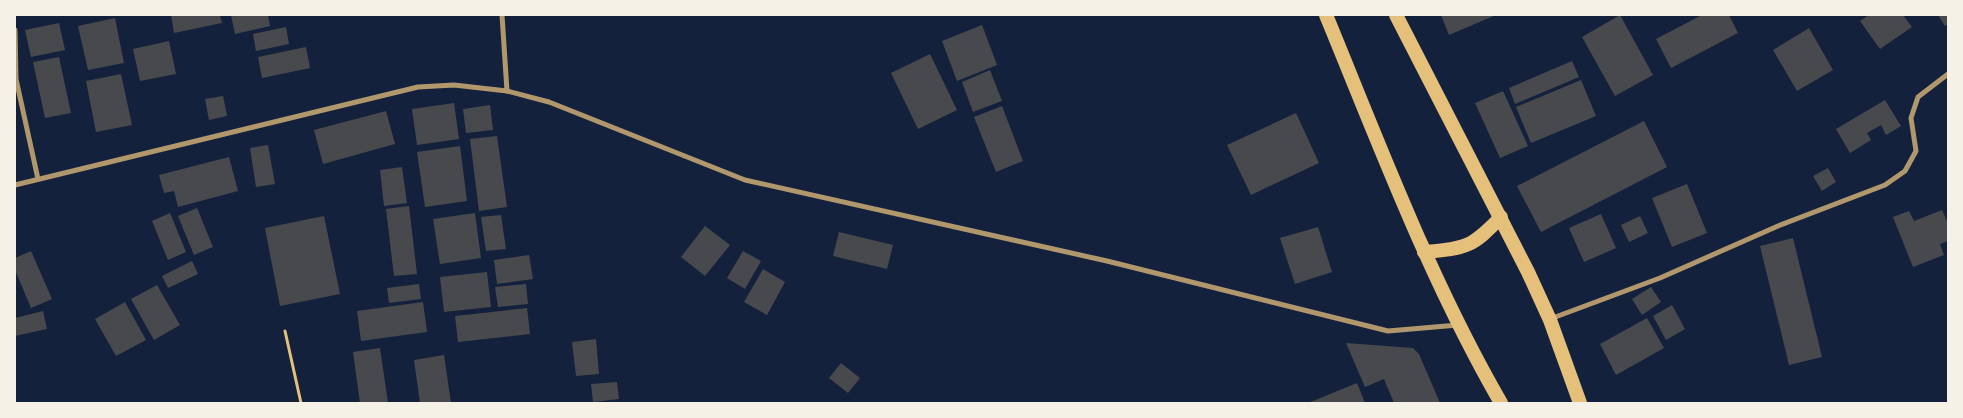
<svg xmlns="http://www.w3.org/2000/svg" width="1963" height="418" font-family="Helvetica,sans-serif">
  <rect width="100%" height="100%" fill="#14213d"/>
  <!-- building -->
  <g fill="#48494c">
    <polygon points="171,15 220,15 222,23 174,33"/>
    <polygon points="231,15 268,15 270,26 235,34"/>
    <polygon points="1441,15 1496,15 1449,35"/>
    <polygon points="1620,15 1653,75 1615,96 1582,37"/>
    <polygon points="1702,15 1729,15 1738,33 1671,68 1656,39"/>
    <polygon points="1869,15 1903,15 1912,27 1880,49 1860,21"/>
    <polygon points="1938,15 1948,15 1948,24 1945,26"/>
    <polygon points="115,18 124,63 88,70 78,26"/>
    <polygon points="59,23 65,50 31,57 25,30"/>
    <polygon points="982,25 997,65 957,81 942,41"/>
    <polygon points="286,27 289,44 256,51 253,34"/>
    <polygon points="1809,28 1833,70 1797,91 1773,50"/>
    <polygon points="169,41 176,74 140,81 133,49"/>
    <polygon points="306,47 310,68 262,78 258,57"/>
    <polygon points="930,54 957,110 918,129 891,73"/>
    <polygon points="59,57 71,113 45,118 33,62"/>
    <polygon points="1572,61 1579,77 1515,104 1509,88"/>
    <polygon points="990,70 1002,101 973,112 962,82"/>
    <polygon points="121,74 132,125 96,132 86,81"/>
    <polygon points="1581,80 1596,116 1531,143 1516,107"/>
    <polygon points="1503,91 1528,146 1500,158 1475,103"/>
    <polygon points="223,96 227,116 209,120 205,99"/>
    <polygon points="1885,100 1901,126 1886,135 1881,125 1867,133 1871,140 1850,153 1836,129"/>
    <polygon points="454,103 459,139 417,145 412,109"/>
    <polygon points="490,105 493,130 466,133 463,109"/>
    <polygon points="1002,106 1023,161 996,172 974,117"/>
    <polygon points="386,111 395,144 323,164 314,130"/>
    <polygon points="1296,113 1319,163 1251,195 1227,145"/>
    <polygon points="1644,121 1667,167 1541,232 1517,186"/>
    <polygon points="497,136 507,207 479,211 470,139"/>
    <polygon points="268,145 275,184 256,187 250,148"/>
    <polygon points="460,146 467,201 425,207 417,152"/>
    <polygon points="229,157 238,191 178,207 174,191 164,193 159,175"/>
    <polygon points="402,167 407,203 384,206 380,170"/>
    <polygon points="1828,168 1836,182 1822,191 1813,176"/>
    <polygon points="1687,184 1707,233 1672,247 1652,198"/>
    <polygon points="409,206 417,274 394,276 386,209"/>
    <polygon points="197,208 213,247 194,255 178,216"/>
    <polygon points="1942,210 1948,223 1948,241 1940,244 1944,255 1913,267 1893,217 1909,211 1914,221"/>
    <polygon points="170,213 186,252 168,260 152,221"/>
    <polygon points="475,213 481,258 440,264 433,219"/>
    <polygon points="1601,214 1616,248 1584,262 1569,228"/>
    <polygon points="501,215 506,249 486,251 481,217"/>
    <polygon points="324,216 340,294 280,306 265,228"/>
    <polygon points="1640,216 1648,233 1629,242 1621,225"/>
    <polygon points="705,226 730,245 705,276 681,257"/>
    <polygon points="1318,227 1332,272 1295,284 1280,238"/>
    <polygon points="839,232 893,245 887,269 833,256"/>
    <polygon points="1793,238 1822,357 1789,365 1760,246"/>
    <polygon points="31,251 52,299 31,308 15,270 15,258"/>
    <polygon points="743,251 761,261 745,289 727,278"/>
    <polygon points="529,255 533,279 497,284 494,260"/>
    <polygon points="192,261 198,274 168,288 162,276"/>
    <polygon points="763,269 785,282 767,315 744,302"/>
    <polygon points="487,272 491,307 444,312 440,277"/>
    <polygon points="419,284 421,299 389,303 387,288"/>
    <polygon points="526,284 528,304 498,307 495,287"/>
    <polygon points="157,285 180,325 154,340 131,299"/>
    <polygon points="1651,287 1661,302 1642,315 1632,299"/>
    <polygon points="125,302 146,340 116,356 95,319"/>
    <polygon points="423,302 427,332 361,341 357,311"/>
    <polygon points="1672,305 1685,329 1666,340 1653,316"/>
    <polygon points="527,308 530,334 458,342 455,316"/>
    <polygon points="43,311 47,329 15,336 15,318"/>
    <polygon points="1647,318 1664,348 1616,375 1600,344"/>
    <polygon points="596,339 599,374 576,376 572,342"/>
    <polygon points="1346,343 1413,348 1419,354 1440,403 1394,403 1384,379 1365,387"/>
    <polygon points="380,348 388,403 360,403 353,352"/>
    <polygon points="444,355 451,403 420,403 414,360"/>
    <polygon points="841,363 860,378 848,393 829,378"/>
    <polygon points="617,382 619,399 593,402 591,384"/>
    <polygon points="1357,383 1365,403 1308,403"/>
  </g>
  <g fill="none" stroke-linecap="round" stroke-linejoin="round">
    <!-- path -->
    <polyline stroke="#e5c07b" stroke-width="3" points="285,331 301,403"/>
    <!-- minor -->
    <g stroke="#b1986c" stroke-width="5">
      <polyline points="502,15 507,91"/>
      <polyline points="15,30 16,79 38,179"/>
      <polyline points="15,185 418,87 454,85 507,91 549,102 745,180 1107,261 1388,331 1458,325"/>
      <polyline points="1550,319 1660,278 1778,226 1885,185 1905,171 1916,151 1911,118 1918,97 1948,74"/>
    </g>
    <!-- trunk -->
    <g stroke="#e5c07b" stroke-width="14">
      <path d="M1326,15C1380,146 1430,280 1501,403"/>
      <polyline points="1396,15 1528,272 1550,320 1580,403"/>
      <path d="M1424,252C1467,248 1471,248 1501,217"/>
    </g>
  </g>
  <!-- border -->
  <rect width="1963" height="418" fill="none" stroke="#f6f1e7" stroke-width="32"/>
</svg>
